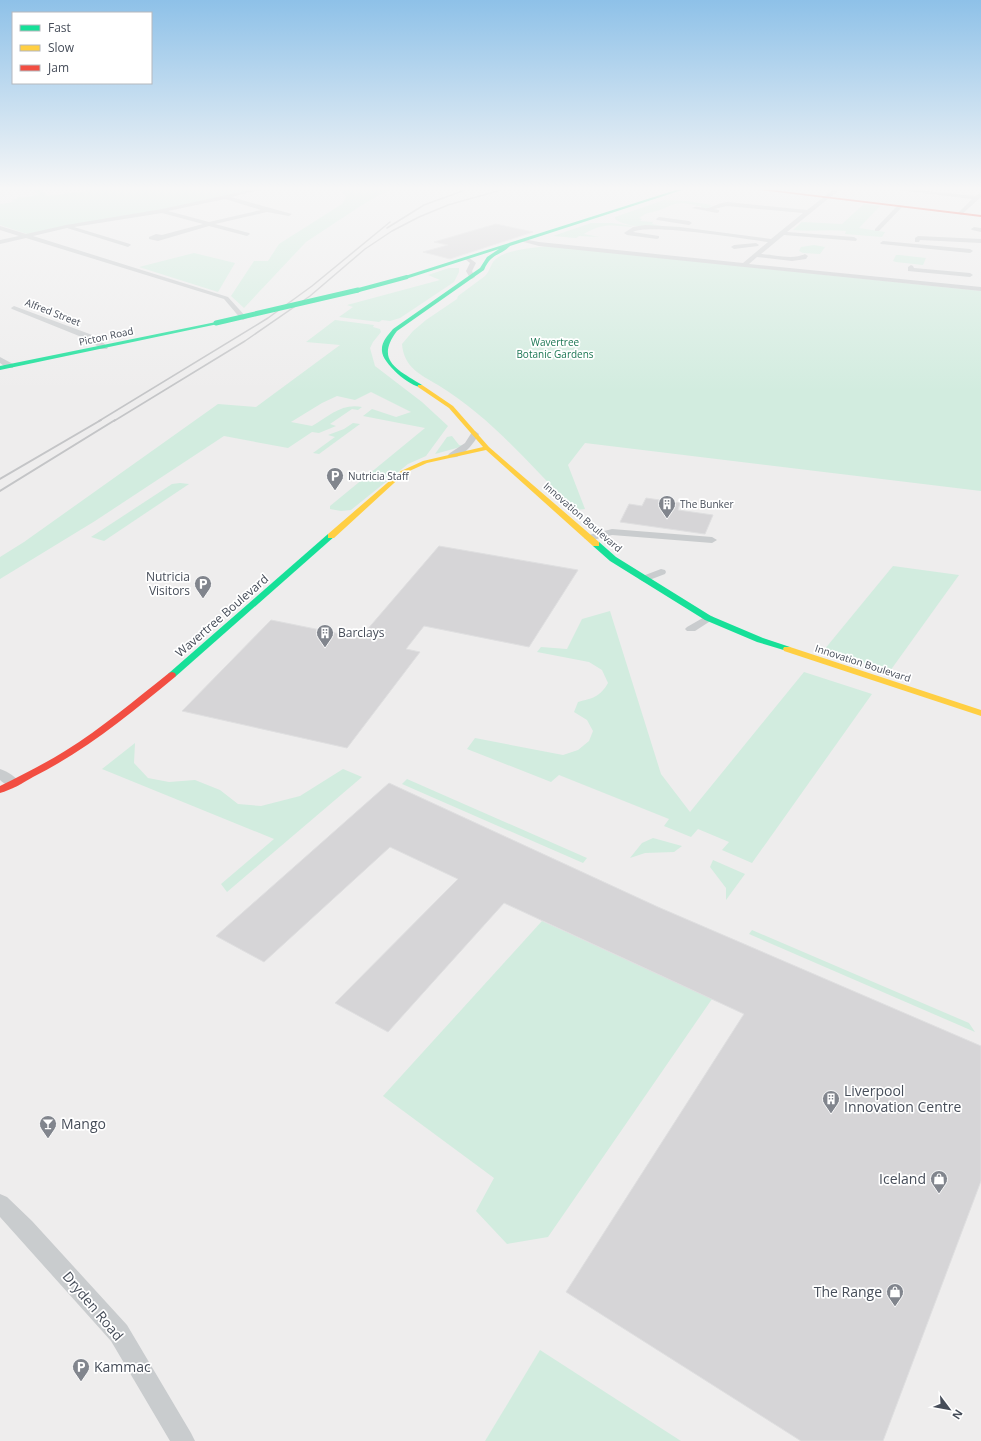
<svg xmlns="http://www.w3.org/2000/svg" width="981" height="1441" font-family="'Open Sans',sans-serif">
  <rect width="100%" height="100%" fill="#eeeded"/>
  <!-- green -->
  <g fill="#d2ecdf">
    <polygon points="33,190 41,190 48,196 94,190 254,190 180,206 27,234 0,225 0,204 14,202 12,200 17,199 17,197 20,197 21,198 39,195"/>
    <polygon points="341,190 388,190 362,205 306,242 244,308 231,296 254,261 268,261 279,244 342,204 346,197"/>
    <path d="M664,200L686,201L712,205L708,208H701V206H695L696,205L682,203L674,204L660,210L645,214L639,218L642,219L640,221L653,222L652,224L667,227C651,226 628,229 615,219V217Z"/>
    <path d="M864,204L880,206L859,228L885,232L882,237L845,234L846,231C828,229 811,232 793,230L802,222L842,224Z"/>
    <path d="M591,223H612L633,226L631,227C612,225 601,223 584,234L599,237H598L579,236L576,238L553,236Z"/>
    <polygon points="814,245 825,247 820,254 803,253 799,251 801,247"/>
    <path d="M549,246L981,291V491L585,443L568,465L585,509L575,510C530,465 493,419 438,385C419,374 404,367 402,344L413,331L426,320L457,299L458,296L485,276C489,272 490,267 493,262C503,249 533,248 549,246Z"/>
    <polygon points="194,253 235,263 218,292 139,267"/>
    <polygon points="896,255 899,255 926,258 923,265 896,262 893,261"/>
    <polygon points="449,268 459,268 459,272 454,282 400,318 390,321 382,320 379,322 339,317 353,307 347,305 440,280 428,275"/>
    <path d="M335,320L374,325L373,327L380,329L381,332L373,342L370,348L375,366L422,402L448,426L426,456L408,464L351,510L341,511L330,509V506L425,428L363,416L372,409L396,417L411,412L371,392L355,400L337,396L322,403L291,422L312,426C329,416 342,403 362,407L358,410L352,409L330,424L336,426L319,433L312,432L288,448L224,436L95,521L0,579V557L24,542L218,404L256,407L340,345L306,342Z"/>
    <polygon points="353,423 360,424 319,454 313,453 335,437 328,435 344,429"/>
    <polygon points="452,436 459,445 464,446 435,454 447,437"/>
    <polygon points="180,483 189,484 104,541 91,537 172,484"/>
    <polygon points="893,566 959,575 890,671 824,650"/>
    <path d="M610,611L661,774L690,812L804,672L872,694L752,863L722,850L729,842L698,829L691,837L664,826L669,819L559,775L551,782L467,749L475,738L563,755L578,750L589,741L593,731L587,720L574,712L578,702C593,698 600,697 608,683L602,670L589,662L537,652L541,647L567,649L582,619Z"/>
    <polygon points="135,743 134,763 148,778 169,782 195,780 220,790 238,804 261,806 300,796 343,769 362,777 227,892 221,884 274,839 102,769"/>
    <polygon points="407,779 587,858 583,863 402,784"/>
    <polygon points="653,838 682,846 674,852 645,853 630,858 642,843"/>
    <polygon points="713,860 745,874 726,900 726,888 710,867"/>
    <polygon points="542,921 712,999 548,1237 507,1244 476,1211 494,1178 383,1096"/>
    <polygon points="752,930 969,1023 975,1032 749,934"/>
    <polygon points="540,1350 681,1441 485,1441"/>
  </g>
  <!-- building -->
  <g fill="#d6d5d7" stroke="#dfdfe0">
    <polygon points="496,224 533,232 450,259 423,252 448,245 434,242"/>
    <polygon points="646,498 680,503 678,510 713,515 705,534 620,522 629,504 642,506"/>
    <polygon points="439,546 578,570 529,647 424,626 406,649 420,652 347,748 182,711 271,620 360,638"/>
    <polygon points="389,783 658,907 981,1046 981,1181 883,1441 801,1441 566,1292 744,1014 504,903 388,1032 335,1003 458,879 390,847 264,962 216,936"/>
  </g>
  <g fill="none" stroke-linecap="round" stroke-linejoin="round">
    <!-- street -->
    <g fill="#c9ccce" fill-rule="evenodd">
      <path d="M250,190H260L231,197L292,214L289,216L267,212L215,224L249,233L250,234L247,236L209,226L158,241L149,239V237L156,234L162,235L203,224L162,213L74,227L130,244L131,245L128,247L67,228L33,236L228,297L247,318L243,320L241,319L224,299L26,238L0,244V240L19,236L0,230V226L26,234L66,225L162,209ZM225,199L261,210L209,222L168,211Z"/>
      <path d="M833,190H839L787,232L854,237L857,239L856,241L784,235L761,254C775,255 793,260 805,254L808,256L806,259L792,261L757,257L749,264L981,287V291L539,246L520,241L523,239L539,242L743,263L768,242C745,239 648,223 633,232L659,236V238L657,239L627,235L624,233L633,227L645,225L680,227L771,239L803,213L727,206L714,209L719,210V212L717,213L692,208C697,205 702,209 708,208C715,206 719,203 727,202L807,210Z"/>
      <polygon points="898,190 917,190 976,196 980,193 981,197 961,215 958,213 972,199"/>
      <polygon points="898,205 903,206 879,231 875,231 875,229"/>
      <polygon points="659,217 689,221 692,223 689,225 657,220 656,219"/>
      <polygon points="974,227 981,228 981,232 972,230 971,229"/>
      <polygon points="918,236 981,239 981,243 920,240 919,242 915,242 915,238"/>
      <polygon points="883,241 970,249 973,251 970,253 881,244 880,243"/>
      <polygon points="756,243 759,245 758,246 734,249 731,247 734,245"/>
      <polygon points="468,257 476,263 472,271 475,277 472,279 470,278 466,271 470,263 465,259"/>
      <polygon points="911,265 913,266 914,268 970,273 973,275 970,277 908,271 908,267"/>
      <polygon points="14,306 95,336 108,347 107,349 101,349 89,340 12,309 11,308"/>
      <polygon points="0,357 13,364 13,368 7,368 0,363"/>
      <path d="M475,431L479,434C474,443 462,460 450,457L448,455L450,453L465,443L472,432Z"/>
      <polygon points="612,529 712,537 717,540 712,543 612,535 589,541 584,538 585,536"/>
      <polygon points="661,569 665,570 666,572 665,574 644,582 639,579 640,577"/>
      <polygon points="708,615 712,616 714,618 712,620 695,631 687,631 685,629 687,627"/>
      <path d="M0,769C7,771 16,777 20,783L18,786C10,788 6,785 0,780Z"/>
      <polygon points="0,1194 7,1197 32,1221 127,1325 191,1433 195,1441 170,1441 111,1341 0,1217"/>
    </g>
    <!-- fast -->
    <g fill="#16e098" fill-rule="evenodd">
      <path d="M676,190H682L510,246C500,256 491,253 484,270L397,331C374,361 399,370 422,385V387C411,388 382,363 382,351C381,342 388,335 393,329L480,268L487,257L499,249L409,278H405V276Z"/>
      <polygon points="216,322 218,323 218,324 0,370 0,366"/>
      <polygon points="328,534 334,534 335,536 175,677 169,677 168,675 169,673"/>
      <polygon points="593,542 599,542 616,557 711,616 763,638 790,647 791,649 787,651 757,642 705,620 610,561 593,546"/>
    </g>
    <!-- slow -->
    <g fill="#ffcf43" fill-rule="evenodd">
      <polygon points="418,385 422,385 453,406 489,447 599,542 599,546 593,546 486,450 427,463 405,473 334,538 328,538 328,534 401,471 423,461 483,447 449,408 418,387"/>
      <polygon points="784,647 790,647 981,710 981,716 784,651 783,649"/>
    </g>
    <!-- jam -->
    <g fill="#f24e42" fill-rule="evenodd">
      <polygon points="760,190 773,190 981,215 981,217"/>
      <path d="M172,672L175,673L176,675L175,677C130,714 85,751 33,777C23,783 11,790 0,793V786C22,775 44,764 65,751C102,728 135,700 169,673Z"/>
    </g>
    <!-- rail-far1 -->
    <g stroke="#c4c5c7" stroke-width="1.5">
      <polyline points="387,228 424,205 465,190"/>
      <polyline points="99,421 268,318 312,286 390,222"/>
      <polyline points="114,421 245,341 310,296 365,249 392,231 419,217 448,205 501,190"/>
    </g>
    <!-- rail -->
    <g stroke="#c4c5c7" stroke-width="2">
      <polyline points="0,479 101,420"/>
      <polyline points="0,491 115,420"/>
    </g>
    <!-- fast-bridge-far1 -->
    <polyline stroke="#16e098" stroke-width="4" points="355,291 407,277"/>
    <!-- fast-bridge -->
    <polyline stroke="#16e098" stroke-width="5" points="216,323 358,290"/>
  </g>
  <!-- sky -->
  <linearGradient id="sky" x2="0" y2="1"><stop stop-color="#8ec1e8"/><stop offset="0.48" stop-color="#f7f7f7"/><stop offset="1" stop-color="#f7f7f7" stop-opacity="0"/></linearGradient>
  <rect width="981" height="392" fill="url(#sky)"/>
  <!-- icons -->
  <defs>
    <symbol id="parking-pin" viewBox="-11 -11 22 30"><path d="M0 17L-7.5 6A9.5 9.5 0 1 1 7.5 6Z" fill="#81858d" stroke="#fff"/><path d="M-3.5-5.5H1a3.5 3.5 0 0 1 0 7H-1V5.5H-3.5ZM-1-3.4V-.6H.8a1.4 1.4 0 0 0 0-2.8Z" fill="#fff"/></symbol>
    <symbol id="building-pin" viewBox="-11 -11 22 30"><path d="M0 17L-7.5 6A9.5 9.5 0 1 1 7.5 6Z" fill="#81858d" stroke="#fff"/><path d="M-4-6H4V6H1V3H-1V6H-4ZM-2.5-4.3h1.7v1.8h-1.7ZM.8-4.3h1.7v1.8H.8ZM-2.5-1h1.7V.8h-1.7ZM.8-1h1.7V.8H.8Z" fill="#fff"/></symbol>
    <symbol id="bar-pin" viewBox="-11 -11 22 30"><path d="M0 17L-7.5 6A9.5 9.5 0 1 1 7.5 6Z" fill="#81858d" stroke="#fff"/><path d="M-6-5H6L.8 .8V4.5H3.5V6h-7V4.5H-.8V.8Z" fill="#fff"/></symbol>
    <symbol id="shop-pin" viewBox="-11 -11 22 30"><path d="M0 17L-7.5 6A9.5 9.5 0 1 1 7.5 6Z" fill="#81858d" stroke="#fff"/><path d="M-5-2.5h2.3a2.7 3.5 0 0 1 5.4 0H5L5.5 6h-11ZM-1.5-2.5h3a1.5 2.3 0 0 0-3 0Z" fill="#fff"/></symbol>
  </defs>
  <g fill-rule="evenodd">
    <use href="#parking-pin" x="325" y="466" width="20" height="27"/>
    <use href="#building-pin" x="657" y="494" width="20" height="27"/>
    <use href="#parking-pin" x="193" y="574" width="20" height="27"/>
    <use href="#building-pin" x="315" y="623" width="20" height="27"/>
    <use href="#building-pin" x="821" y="1089" width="20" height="27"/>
    <use href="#bar-pin" x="38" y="1114" width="20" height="27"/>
    <use href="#shop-pin" x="929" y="1169" width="20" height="27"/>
    <use href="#shop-pin" x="885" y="1282" width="20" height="27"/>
    <use href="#parking-pin" x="71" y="1357" width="20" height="27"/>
  </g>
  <g text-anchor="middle" stroke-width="3.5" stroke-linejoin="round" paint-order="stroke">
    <!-- far-street labels -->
    <g font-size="10" fill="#464d59" stroke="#fff">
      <text transform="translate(53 312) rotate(21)" y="4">Alfred Street</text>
      <text transform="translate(106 336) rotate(-12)" y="4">Picton Road</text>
      <text transform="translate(583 517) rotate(41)" y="4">Innovation Boulevard</text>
      <text transform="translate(863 663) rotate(18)" y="4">Innovation Boulevard</text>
    </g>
    <!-- far-park labels -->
    <g font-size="10" fill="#1b7653" stroke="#fff">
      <text x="555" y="346">Wavertree<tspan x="555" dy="12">Botanic Gardens</tspan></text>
    </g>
    <!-- far-poi labels -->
    <g font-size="10" fill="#464d59" stroke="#fff" text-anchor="start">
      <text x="348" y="480">Nutricia Staff</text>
      <text x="680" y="508">The Bunker</text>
    </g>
    <!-- poi labels -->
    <g font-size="12" fill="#464d59" stroke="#fff" text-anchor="end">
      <text x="190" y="581">Nutricia<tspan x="190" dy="14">Visitors</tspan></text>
      <text x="338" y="637" text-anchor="start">Barclays</text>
    </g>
    <!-- street labels -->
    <g font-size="12" fill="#464d59" stroke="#fff">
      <text transform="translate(222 616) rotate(-41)" y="4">Wavertree Boulevard</text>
    </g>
    <!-- near-poi labels -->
    <g font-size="14" fill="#464d59" stroke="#fff" text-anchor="start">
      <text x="844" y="1096">Liverpool<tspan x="844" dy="16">Innovation Centre</tspan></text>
      <text x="61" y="1129">Mango</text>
      <text x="926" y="1184" text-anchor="end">Iceland</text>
      <text x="882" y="1297" text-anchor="end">The Range</text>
      <text x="94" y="1372">Kammac</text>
    </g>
    <!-- near-street labels -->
    <g font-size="14" fill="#464d59" stroke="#fff">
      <text transform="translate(93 1306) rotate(50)" y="5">Dryden Road</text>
    </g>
  </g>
  <!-- legend -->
  <rect x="12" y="12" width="140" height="72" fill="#ffffff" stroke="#b5b8bd"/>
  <rect x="20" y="25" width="20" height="6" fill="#16e098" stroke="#b5b8bd"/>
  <text x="48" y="32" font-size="12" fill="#464d59">Fast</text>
  <rect x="20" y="45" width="20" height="6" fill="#ffcf43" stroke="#b5b8bd"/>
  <text x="48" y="52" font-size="12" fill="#464d59">Slow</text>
  <rect x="20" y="65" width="20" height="6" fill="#f24e42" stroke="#b5b8bd"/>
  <text x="48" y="72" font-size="12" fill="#464d59">Jam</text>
  <!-- north arrow -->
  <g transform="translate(949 1409) rotate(122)" stroke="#ffffff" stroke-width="3" paint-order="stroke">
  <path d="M0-3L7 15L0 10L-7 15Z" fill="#464d59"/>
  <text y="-6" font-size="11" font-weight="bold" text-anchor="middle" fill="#464d59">N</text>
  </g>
</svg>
